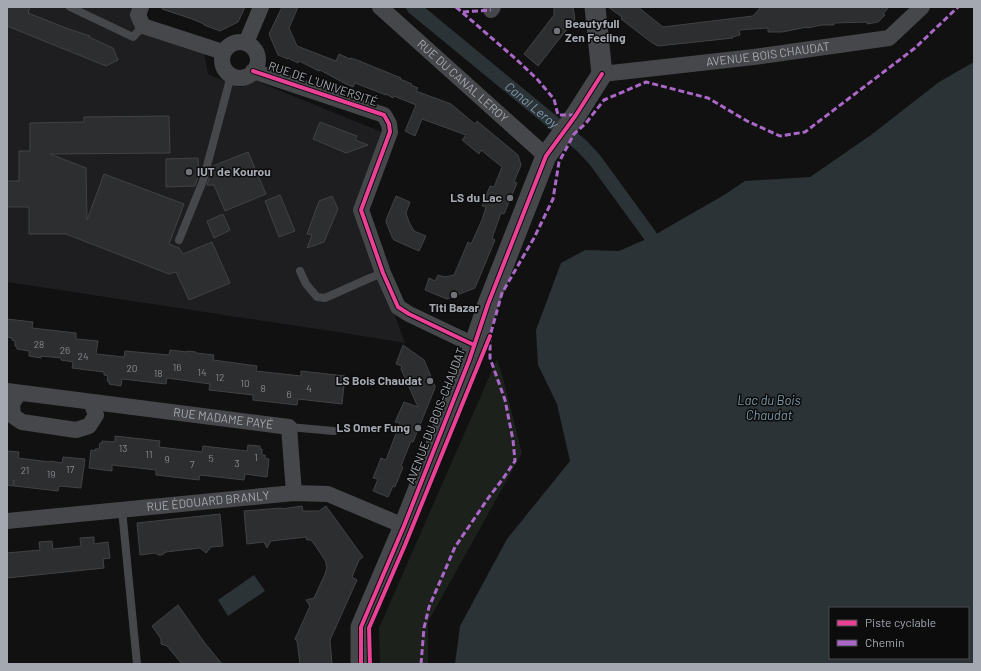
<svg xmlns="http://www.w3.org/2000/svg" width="981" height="671" font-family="Barlow,sans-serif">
  <rect width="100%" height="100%" fill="#111112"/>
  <!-- built -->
  <polygon fill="#1e1e20" points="7,7 136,7 132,20 204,53 208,74 229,83 240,87 254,80 384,133 356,210 405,343 344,333 7,282"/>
  <!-- green -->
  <polygon fill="#1c211c" points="497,359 503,378 522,453 428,622 428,664 380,664 379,628"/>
  <!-- water -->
  <g fill="#2b3337" fill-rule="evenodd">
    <path d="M974,62V664H455L460,626L507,539L570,461L557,404L538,365L536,330L561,263L585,250L619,251L651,237L724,195L745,181L810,177L871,135L939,82ZM830,608H968V658H830Z"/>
    <polygon points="254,575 265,591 228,616 218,600"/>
  </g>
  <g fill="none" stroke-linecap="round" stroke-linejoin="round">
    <!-- canal -->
    <path stroke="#2b3337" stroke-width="14" id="s1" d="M413,7L582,146L595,160L651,237"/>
  </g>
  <!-- building -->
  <g fill="#2d2e2f" stroke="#414245">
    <polygon points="7,7 30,7 28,13 66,28 90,36 89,37 113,48 118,60 106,66 7,26"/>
    <polygon points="162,7 245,7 238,22 220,31 204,25 204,24 192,19 162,9"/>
    <polygon points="282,7 298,7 289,28 297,46 336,61 339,54 350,59 350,58 357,60 401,78 400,79 412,84 411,85 418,88 416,91 451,104 475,124 477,121 518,155 521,165 514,182 517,183 504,214 501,213 492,238 495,240 475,288 447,299 425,290 429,278 435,281 438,275 445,277 454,275 468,242 471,244 482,220 486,207 482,206 490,186 494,187 502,167 481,150 479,154 462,140 466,135 422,119 415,136 405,131 416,105 394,96 393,98 386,94 386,95 355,83 353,87 344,83 320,70 319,71 299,61 298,63 288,58 288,59 278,55 269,34"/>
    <polygon points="554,7 573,7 575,19 538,66 524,54 554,15"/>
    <polygon points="608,7 638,7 663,27 753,16 761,7 889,7 883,14 885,15 878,22 867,24 867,22 834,23 834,25 822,25 807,28 807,27 782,32 768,32 768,28 739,30 740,35 732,37 733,38 658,46 651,42 621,19 622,17"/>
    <polygon points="169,116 170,153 50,154 86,168 87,220 104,174 184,204 169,244 179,248 183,254 212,242 230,283 189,300 176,272 169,274 66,234 29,234 29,207 7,207 7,181 19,181 19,151 30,151 30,123 84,122 84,117"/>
    <polygon points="320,122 357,136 355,140 368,145 346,153 313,139"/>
    <polygon points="248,152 266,194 225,211 214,185 207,185 213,166"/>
    <polygon points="198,158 199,172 200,171 195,186 166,187 166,159"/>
    <polygon points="280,195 295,231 279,237 265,201"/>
    <polygon points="332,196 338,209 324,242 307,248 312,235 307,234 319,201"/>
    <polygon points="396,196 410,202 406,213 409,222 414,231 426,236 419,251 394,240 392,237 386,222 386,220"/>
    <polygon points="223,214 230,230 214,238 207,221"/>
    <polygon points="7,319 33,322 32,328 76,333 76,339 98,341 96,354 124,357 125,351 169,355 170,350 187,352 187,351 196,352 196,353 214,355 213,360 257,366 256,371 301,376 301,371 345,376 342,404 298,399 297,405 253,400 253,395 209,390 210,384 167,378 166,384 122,379 121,386 109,384 109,382 107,381 108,376 104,375 104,372 72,368 73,362 61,360 61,358 41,356 41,358 29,356 29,351 17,349 17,347 15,346 15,341 12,340 12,338 7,337"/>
    <polygon points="403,345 424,360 435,386 435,388 413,442 411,441 401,466 403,467 395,487 393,486 388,497 373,491 378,479 373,478 381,458 386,460 400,423 395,422 404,402 418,407 401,369 402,366 396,364"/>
    <polygon points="115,436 160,441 159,447 202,452 203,446 247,451 248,445 260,446 260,449 262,449 262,455 265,455 265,458 269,459 267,477 245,474 244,480 200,475 199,480 156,475 156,470 112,465 112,471 89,468 91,450 95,451 95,449 99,449 100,443 102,443 102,441 115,442"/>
    <polygon points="7,451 19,452 18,458 50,462 50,461 62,463 63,457 85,459 81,488 59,486 58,491 41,489 14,486 14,480 13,486 7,485"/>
    <polygon points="302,506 303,511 319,511 326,506 363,557 359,560 352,577 357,580 330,640 332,664 300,664 297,641 295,639 310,606 306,600 314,598 325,574 327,567 326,565 326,562 315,545 311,540 307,540 306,537 271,541 267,548 264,542 247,544 244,511 281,508 281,509"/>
    <polygon points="220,514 223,546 211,547 206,553 200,548 166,552 162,555 159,555 155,553 140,555 137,523"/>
    <polygon points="94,537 94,544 108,542 110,558 103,559 104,568 7,578 7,553 40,550 39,542 52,541 53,549 81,546 80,538"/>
    <polygon points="178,605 204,642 222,664 182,664 167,646 161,644 161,639 152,626"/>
  </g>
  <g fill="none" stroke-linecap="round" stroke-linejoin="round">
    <!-- service -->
    <g stroke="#46474a" stroke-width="8">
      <polyline points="70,7 133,37 143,26"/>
      <polyline points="179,240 203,181 229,83 233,76"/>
      <polyline points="300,271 306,284 317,297 325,298 370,278 383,273"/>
      <polyline points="289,427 334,431"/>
      <polyline points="122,510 137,664"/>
    </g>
    <!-- minor -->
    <g stroke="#46474a" stroke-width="16">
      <polyline points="141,7 138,15 143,26 223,52"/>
      <path id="s2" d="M380,7L546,156"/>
      <polyline points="491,10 493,7"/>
      <circle cx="240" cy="60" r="18"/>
      <polyline points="246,43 261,7"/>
      <polyline points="253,71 384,115 389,124 390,132 361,210 383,273 398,307 409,314 474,345"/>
      <path id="s3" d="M602,74L754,57L889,38L922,7"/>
      <path id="s4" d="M7,391L289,427L294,493"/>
      <polyline points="19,393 12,404 13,416 22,422 76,430 89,426 96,415 91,402"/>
      <path id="s5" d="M7,521L294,493L328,494L404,526"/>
    </g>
    <!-- tertiary -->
    <polyline stroke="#46474a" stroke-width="21" points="361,664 361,627 404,526 469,361 488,304 546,156 576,115 602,74 595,7"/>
    <!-- quiet -->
    <g stroke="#ac68c9" stroke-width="3" stroke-dasharray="6 3" stroke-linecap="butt">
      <polyline points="456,7 517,60 537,79 554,99 558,115 576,115"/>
      <polyline points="463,12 491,10"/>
      <polyline points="421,664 424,628 429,607 455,547 489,497 502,480 515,461 513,440 505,400 490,358 490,336 502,293 534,238 553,199 559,162 574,134 586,123 604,100 646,82 708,98 747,121 780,136 805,132 915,48 958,7"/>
    </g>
    <defs>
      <g id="cycleway">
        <polyline points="253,71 384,115 389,124 390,132 361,210 383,273 398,307 409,314 474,345"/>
        <polyline points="361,664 361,627 404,526 469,361 488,304 546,156 576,115 602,74"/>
        <polyline points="370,664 369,628 405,545 490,336"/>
      </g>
    </defs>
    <!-- cycleway casing -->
    <use href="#cycleway" stroke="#0c0c0d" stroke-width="6"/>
    <!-- cycleway -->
    <use href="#cycleway" stroke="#ea4096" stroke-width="4"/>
  </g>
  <!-- markers -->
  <g fill="#717479" stroke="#0c0c0d" stroke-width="1.5">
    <circle cx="557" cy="31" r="4"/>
    <circle cx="189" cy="172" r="4"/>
    <circle cx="510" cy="198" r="4"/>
    <circle cx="454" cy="295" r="4"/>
    <circle cx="430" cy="381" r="4"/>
    <circle cx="418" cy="428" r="4"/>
  </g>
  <g text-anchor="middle" stroke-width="3" stroke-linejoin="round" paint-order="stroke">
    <!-- number labels -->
    <g font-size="10" fill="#868a90">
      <text x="39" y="348">28</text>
      <text x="65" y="354">26</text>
      <text x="83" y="360">24</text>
      <text x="177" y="371">16</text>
      <text x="132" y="372">20</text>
      <text x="202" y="376">14</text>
      <text x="158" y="377">18</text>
      <text x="220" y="381">12</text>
      <text x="245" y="387">10</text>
      <text x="263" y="392">8</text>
      <text x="309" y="392">4</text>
      <text x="289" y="398">6</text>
      <text x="123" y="452">13</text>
      <text x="149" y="458">11</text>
      <text x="256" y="461">1</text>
      <text x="211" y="462">5</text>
      <text x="167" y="463">9</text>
      <text x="237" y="467">3</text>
      <text x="192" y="468">7</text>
      <text x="70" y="473">17</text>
      <text x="25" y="474">21</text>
      <text x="51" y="478">19</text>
    </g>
    <!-- poi labels -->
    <g font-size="12" font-weight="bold" fill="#a4a9b1" stroke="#0c0c0d" text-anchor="end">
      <text x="565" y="28" text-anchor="start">Beautyfull<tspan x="565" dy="14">Zen Feeling</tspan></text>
      <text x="197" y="176" text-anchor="start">IUT de Kourou</text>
      <text x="502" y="202">LS du Lac</text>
      <text x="454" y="312" text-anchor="middle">Titi Bazar</text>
      <text x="422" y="385">LS Bois Chaudat</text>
      <text x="410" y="432">LS Omer Fung</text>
    </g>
    <!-- street labels -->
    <g font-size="12" fill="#a4a9b1" stroke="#0c0c0d">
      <text dy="4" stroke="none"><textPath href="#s3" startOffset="167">AVENUE BOIS CHAUDAT</textPath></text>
      <text dy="4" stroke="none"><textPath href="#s2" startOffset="111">RUE DU CANAL LEROY</textPath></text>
      <text transform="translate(323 84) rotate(19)" y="4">RUE DE L'UNIVERSITÉ</text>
      <text transform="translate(436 416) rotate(-69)" y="4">AVENUE DU BOIS-CHAUDAT</text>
      <text dy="4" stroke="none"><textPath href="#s4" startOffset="218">RUE MADAME PAYÉ</textPath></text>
      <text dy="4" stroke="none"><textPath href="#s5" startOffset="202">RUE ÉDOUARD BRANLY</textPath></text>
    </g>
    <!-- water labels -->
    <g font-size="13" font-style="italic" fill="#7e98a9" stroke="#0c0c0d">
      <text dy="5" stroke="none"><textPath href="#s1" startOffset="154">Canal Leroy</textPath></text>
      <text x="769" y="405">Lac du Bois<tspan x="769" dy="15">Chaudat</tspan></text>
    </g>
  </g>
  <!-- border -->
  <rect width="981" height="671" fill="none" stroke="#a4a9b1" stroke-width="16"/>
  <!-- legend -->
  <rect x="829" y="607" width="140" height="52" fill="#0c0c0d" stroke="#494b4f"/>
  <rect x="837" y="620" width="20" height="6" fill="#ea4096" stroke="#494b4f"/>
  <text x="865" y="627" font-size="12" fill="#a4a9b1">Piste cyclable</text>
  <rect x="837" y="640" width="20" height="6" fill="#ac68c9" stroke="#494b4f"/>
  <text x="865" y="647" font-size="12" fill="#a4a9b1">Chemin</text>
</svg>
